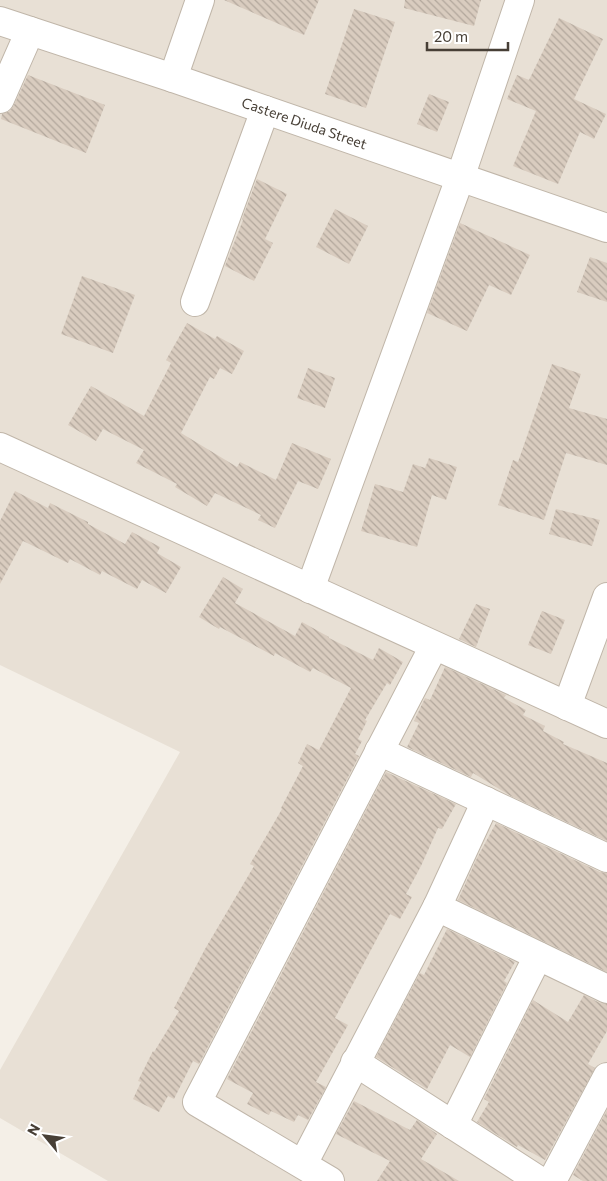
<svg xmlns="http://www.w3.org/2000/svg" width="607" height="1181" font-family="Commissioner,sans-serif">
  <defs>
    <pattern id="building-back-hatch" width="6" height="6" patternUnits="userSpaceOnUse" patternTransform="scale(1.25)"><rect width="6" height="6" fill="#d9ccbf"/><path d="M-1 5l2 2M0 0l6 6M5-1l2 2" fill="none" stroke="#b2a79c"/></pattern>
  </defs>
  <rect width="100%" height="100%" fill="#f4efe7"/>
  <!-- residential -->
  <polygon fill="#e8e0d5" points="0,0 607,0 607,1181 108,1181 0,1118 0,1070 180,752 0,665"/>
  <!-- building -->
  <g fill="url(#building-back-hatch)">
    <polygon points="224,0 319,0 304,35"/>
    <polygon points="405,0 481,0 474,26 404,8"/>
    <polygon points="354,9 395,22 366,108 325,94"/>
    <polygon points="559,18 603,39 574,99 606,114 594,139 580,132 558,184 513,166 536,111 507,99 517,75 529,80"/>
    <polygon points="28,75 105,105 86,153 1,119 2,114 10,111 14,105"/>
    <polygon points="429,94 449,102 437,132 417,124"/>
    <polygon points="257,179 287,194 265,239 273,243 254,281 225,266 243,220 242,219"/>
    <polygon points="335,209 368,226 349,264 316,247"/>
    <polygon points="460,223 530,255 511,295 489,285 467,331 427,313"/>
    <polygon points="590,257 607,263 607,302 577,292"/>
    <polygon points="82,276 135,295 113,353 61,334"/>
    <polygon points="187,323 215,339 217,336 244,351 232,374 220,368 214,379 210,377 181,433 237,467 240,462 276,480 292,443 331,459 318,489 298,481 275,528 258,520 261,515 215,493 207,506 175,487 177,484 136,463 144,450 103,429 96,441 68,425 91,386 144,416 171,363 166,360"/>
    <polygon points="552,364 581,374 569,408 607,419 607,465 566,453 544,520 498,505 513,460 518,462"/>
    <polygon points="308,368 335,378 325,408 297,398"/>
    <polygon points="429,458 457,467 446,500 432,495 417,547 361,531 375,484 403,492 413,464 425,468"/>
    <polygon points="15,491 48,508 50,503 88,522 88,524 125,544 132,532 160,547 157,553 181,567 166,593 142,580 137,589 102,571 100,575 70,559 68,563 23,541 0,584 0,521"/>
    <polygon points="556,509 600,520 592,546 549,534"/>
    <polygon points="223,577 243,589 235,603 295,636 302,622 329,637 329,638 373,660 379,648 403,662 390,685 387,683 365,720 367,721 358,739 362,741 355,754 359,756 199,1064 193,1061 174,1099 168,1096 159,1112 133,1099 141,1082 138,1081 153,1051 154,1052 179,1011 174,1008 205,949 254,866 250,864 282,809 281,808 303,766 298,763 307,744 319,750 351,688 313,668 310,672 275,653 274,656 220,627 219,629 199,617"/>
    <polygon points="476,604 490,609 476,647 459,639"/>
    <polygon points="542,611 565,620 551,654 528,645"/>
    <polygon points="445,667 506,695 504,698 526,710 523,715 545,726 543,731 564,742 563,744 607,763 607,841 511,796 473,773 471,777 407,747 419,723 414,721 425,698 430,700"/>
    <polygon points="386,772 456,804 442,829 438,828 421,866 406,894 412,897 400,919 390,914 335,1018 348,1025 316,1082 326,1087 308,1120 298,1115 294,1122 271,1111 269,1115 247,1104 253,1093 227,1079"/>
    <polygon points="496,823 600,872 607,873 607,972 458,900 477,858"/>
    <polygon points="447,929 515,962 504,981 507,983 470,1057 450,1045 427,1089 376,1057 420,973 424,975"/>
    <polygon points="584,995 600,1003 607,1004 607,1031 588,1064 595,1068 545,1160 518,1145 517,1147 477,1122 489,1102 484,1099 533,1000 568,1022"/>
    <polygon points="354,1101 410,1130 417,1120 437,1134 421,1159 459,1181 377,1181 390,1161 336,1134"/>
    <polygon points="607,1110 607,1181 583,1181 573,1175"/>
  </g>
  <g fill="none" stroke-linecap="round" stroke-linejoin="round">
    <defs>
      <g id="street">
        <path id="s1" d="M0,21L173,78L607,228"/>
        <polyline points="173,78 200,0"/>
        <polyline points="0,99 30,31"/>
        <polyline points="195,302 265,110"/>
        <polyline points="0,447 607,724"/>
        <polyline points="310,589 460,178 520,0"/>
        <polyline points="567,706 607,597"/>
        <polyline points="379,751 607,858"/>
        <polyline points="437,907 607,989"/>
        <polyline points="355,1062 540,1181"/>
        <polyline points="453,1125 538,956"/>
        <polyline points="303,1164 437,907 486,801"/>
        <polyline points="330,1181 197,1102 434,646"/>
        <polyline points="552,1181 607,1077"/>
      </g>
    </defs>
    <!-- street casing -->
    <use href="#street" stroke="#c0b6a9" stroke-width="30"/>
    <!-- street -->
    <use href="#street" stroke="#fff" stroke-width="28"/>
  </g>
  <g text-anchor="middle" stroke-width="4" stroke-linejoin="round" paint-order="stroke">
    <!-- street labels -->
    <g font-size="14" fill="#473f36" stroke="#fff">
      <text dy="5" stroke="none"><textPath href="#s1" startOffset="321">Castere Diuda Street</textPath></text>
    </g>
  </g>
  <!-- north arrow -->
  <g transform="translate(45 1136) rotate(299)" stroke="#ffffff" stroke-width="4" paint-order="stroke">
  <path d="M0-4L9 19L0 12L-9 19Z" fill="#473f36"/>
  <text y="-8" font-size="14" font-weight="bold" text-anchor="middle" fill="#473f36">N</text>
  </g>
  <!-- scale -->
  <path d="M427 42v8h81v-8" fill="none" stroke="#473f36" stroke-width="2.5"/>
  <text x="434" y="42" font-size="15" fill="#473f36" stroke="#ffffff" stroke-width="4" paint-order="stroke">20 m</text>
</svg>
